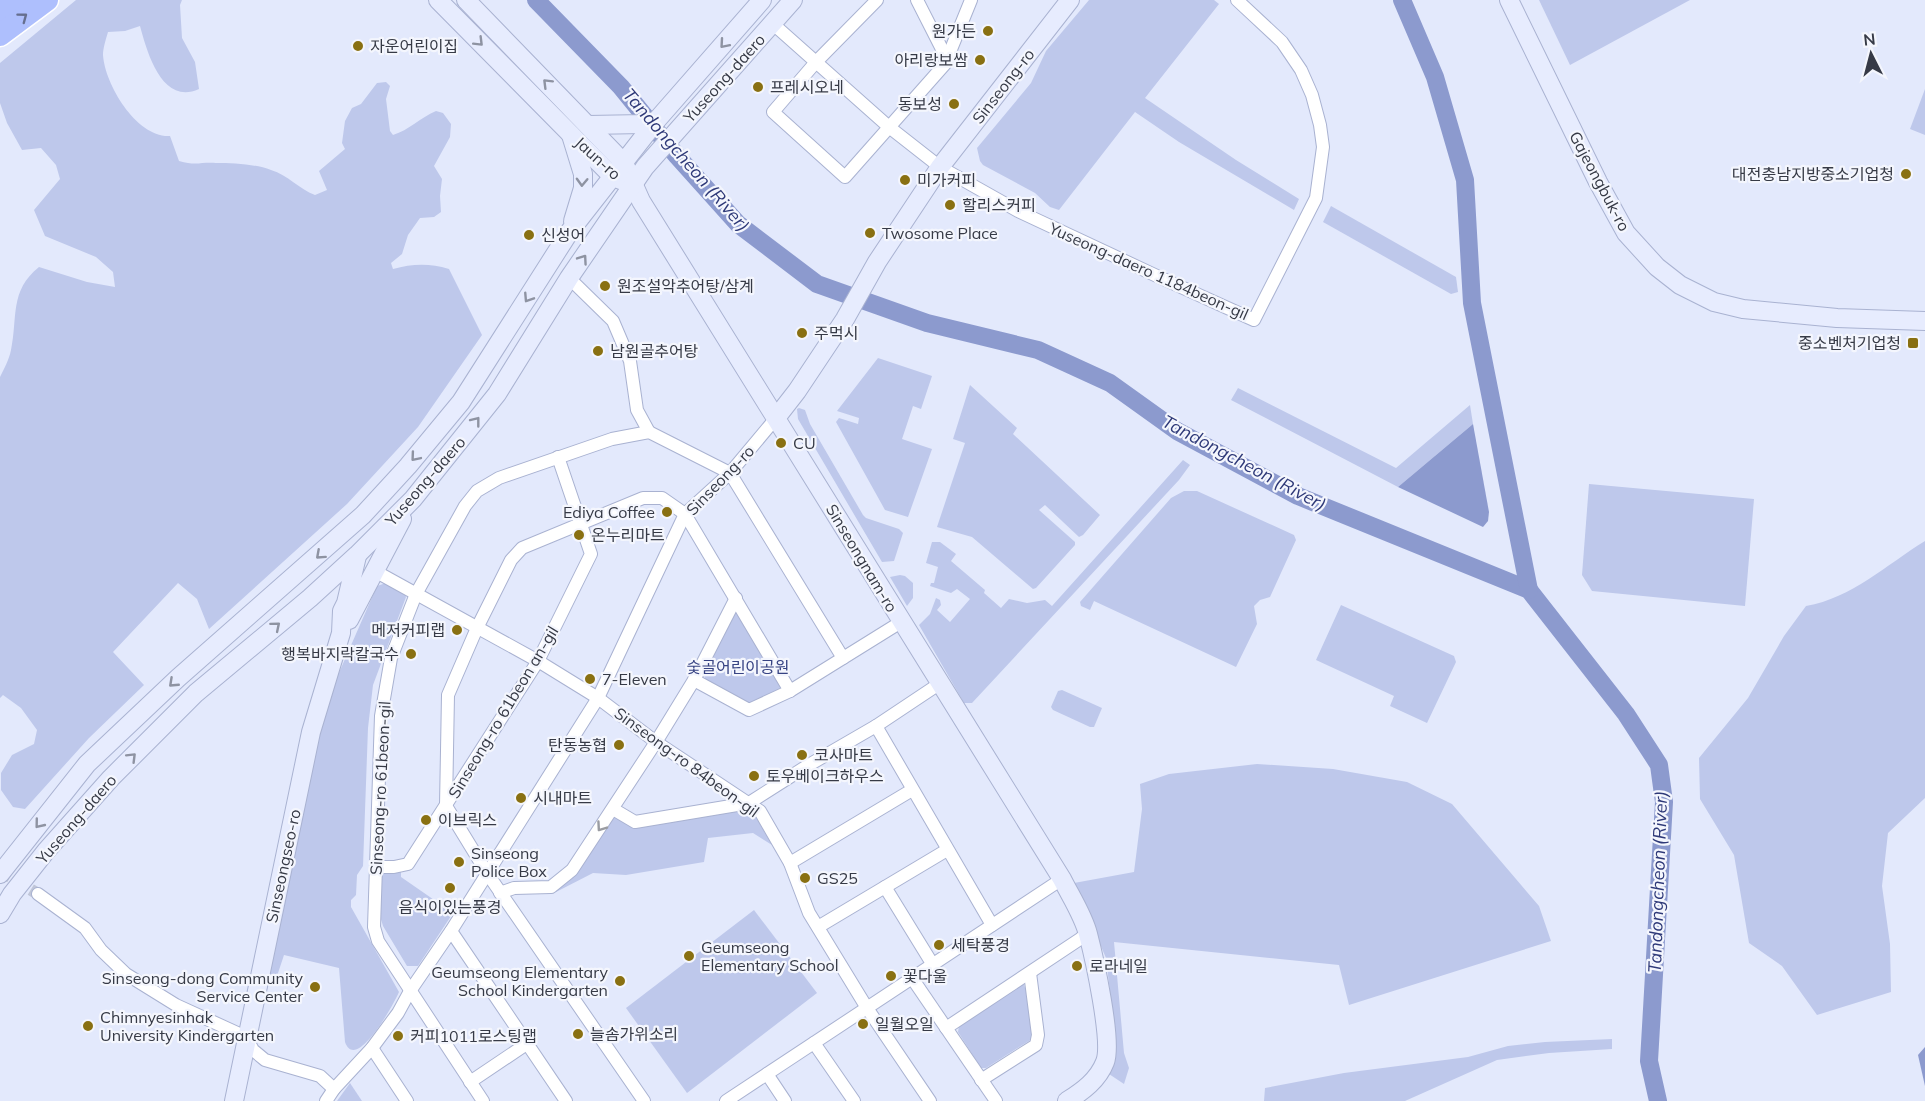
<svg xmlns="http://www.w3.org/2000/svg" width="1925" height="1101" font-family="Mulish,'Noto Sans KR',sans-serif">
  <rect width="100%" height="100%" fill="#e3e9fc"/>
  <!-- green -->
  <g fill="#bec8eb">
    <path d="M76,0H182L180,5L182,38L195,62L199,89C162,106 147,52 140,26L125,31L108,32C106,39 103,48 103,55C105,85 137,138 170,136L179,161C196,166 200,162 216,163C233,163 255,164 271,170C288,175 299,189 315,195L327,190L319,171L345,149L342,143L345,121L352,108L361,104L377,83L386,82L390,86L386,99L390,131L393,135C409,130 420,118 436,111L443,113L451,124L450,137L434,166L442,179L440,196L441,212L434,217L420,218L408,235L402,254L391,263L393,269C412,264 429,263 449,269L482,335L418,427L347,504L209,629L197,599L178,583L113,652L144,685L89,738L25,809L13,807L1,790V773L12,755L34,744L37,730L21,708L3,695L0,698V377C4,369 9,360 11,350C18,318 9,291 39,267L87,282L115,287L113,272L96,257L45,236L34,210L60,179L56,165L41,148L22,150L7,123L0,103V63Z"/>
    <polygon points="1089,0 1214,0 1219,4 1145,98 1236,160 1299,199 1294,210 1179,142 1135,112 1059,210 1050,207 1035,193 983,165 980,161 977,148 1031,83 1046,51"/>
    <polygon points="1539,0 1690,0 1570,65"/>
    <polygon points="1925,89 1925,135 1910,129"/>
    <polygon points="1331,206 1456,277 1458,292 1451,294 1323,222"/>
    <polygon points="878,358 932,376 921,409 913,406 902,439 932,449 908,517 885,510 836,422 839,418 858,424 859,418 837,411"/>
    <polygon points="970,385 1017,428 1013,434 1100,515 1083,535 1079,537 1045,505 1039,510 1075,542 1075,545 1036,588 1033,589 972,537 937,527 965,443 953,439"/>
    <polygon points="1238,388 1396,468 1470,405 1473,424 1398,487 1231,400"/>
    <polygon points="799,408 805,410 810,424 863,515 866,518 899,529 903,533 894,561 882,562 798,419 797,409"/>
    <polygon points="1183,460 1190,465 1179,480 972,703 964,703 919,625 930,614 936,598 940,600 941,605 937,610 950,622 970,599 957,589 951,593 930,586 931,583 934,583 938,567 926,563 932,542 940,542 956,554 951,561 985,590 984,593 1001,608 1009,599 1027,603 1045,600 1052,606"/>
    <polygon points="1589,484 1754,499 1745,606 1592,591 1582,575"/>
    <polygon points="1184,491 1197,491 1294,535 1296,540 1270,597 1260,600 1254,606 1257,624 1236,667 1094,601 1090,610 1081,606 1080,602 1171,498"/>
    <path d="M1925,541V798L1888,833L1882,886L1890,944L1891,992L1817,1015L1782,966L1749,943L1734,855L1700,799L1699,758L1748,698L1784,636L1806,606C1852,598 1886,565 1925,541Z"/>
    <polygon points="900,575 905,576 913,583 913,598 907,606 890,577"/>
    <path d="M389,582L404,591L406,597L373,685L368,728L363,866L357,875L356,895L351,900V907L399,992C394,1004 356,1073 345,1042L339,968L284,955L274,985L265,984L324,713L338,675L377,586Z"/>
    <polygon points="1341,605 1454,656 1456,662 1427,723 1390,706 1394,696 1316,660"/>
    <polygon points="736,613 741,615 781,684 779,691 749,706 707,682 702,671 731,615"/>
    <polygon points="1062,690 1102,708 1094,727 1090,727 1053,710 1051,707 1058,691"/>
    <polygon points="1257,764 1333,769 1407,782 1452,804 1539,906 1551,941 1349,1005 1339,965 1114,942 1124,1053 1129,1068 1124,1084 1106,1072 1114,1026 1106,958 1074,883 1134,872 1142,809 1140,784 1169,774"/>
    <polygon points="747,808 753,812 772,845 753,833 708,838 704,862 626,875 593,873 556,892 529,892 554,888 611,817 618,816 635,826"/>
    <polygon points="382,870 401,870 401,877 453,913 418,966 407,966 383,926 380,916"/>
    <polygon points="754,910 817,993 687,1093 626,1008"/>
    <polygon points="1020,985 1024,985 1029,998 1032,1039 986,1068 981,1068 958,1032 959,1026"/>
    <polygon points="1612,1039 1612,1049 1549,1053 1497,1060 1405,1101 1264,1101 1265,1088 1344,1073 1468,1057 1508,1046 1545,1042"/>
    <polygon points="350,1083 362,1101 337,1101"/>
  </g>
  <!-- water -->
  <g fill="#8c9ace">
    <polygon points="1473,424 1489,512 1488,521 1483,527 1398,487"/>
    <polygon points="1925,1047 1925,1086 1918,1055"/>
  </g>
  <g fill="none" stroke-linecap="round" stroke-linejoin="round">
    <!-- river -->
    <g stroke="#8c9ace" stroke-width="18">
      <polyline points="536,0 621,87 677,156 738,224 817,284 927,323 1038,350 1110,383 1177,431 1298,496 1529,590 1626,714 1659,765 1664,802 1649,1061 1658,1101"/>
      <polyline points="1402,0 1435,77 1465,180 1472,303 1529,590"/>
    </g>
    <!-- street-tunnel -->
    <polyline stroke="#c0c6d8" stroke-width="12" stroke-dasharray="12 6" stroke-linecap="butt" points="0,871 38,894"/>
    <defs>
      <g id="street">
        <polyline points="877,0 816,62 773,112 845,177 945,64 971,0"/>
        <polyline points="917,0 947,59"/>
        <polyline points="772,23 889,127 940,167 1018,211 1159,277 1254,320 1316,198 1323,147 1320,125 1312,95 1301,70 1282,42 1237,0"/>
        <polyline points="569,278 613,321 630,361 637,410 649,432"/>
        <polyline points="373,570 538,661 598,698 656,742 760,811 790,863 809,913 867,1008 930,1101"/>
        <polyline points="694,680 749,710 790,691 901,622"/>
        <polyline points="876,726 992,925"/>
        <polyline points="613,809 635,822 749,803 807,766 876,726 939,684"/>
        <polyline points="790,863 912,790"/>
        <polyline points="376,867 394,867 408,864 538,661 591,554 558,457"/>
        <polyline points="885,887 933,965"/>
        <polyline points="500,893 514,888 551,887 572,870 656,742 694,680 736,598"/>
        <polyline points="38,894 85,928 101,950 126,974 176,1005 246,1037 253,1050 265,1060 320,1076 334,1089"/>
        <polyline points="818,927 947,850"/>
        <polyline points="451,931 566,1101"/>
        <polyline points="912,978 996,1101"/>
        <polyline points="946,1028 1080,939 1088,932"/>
        <polyline points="814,1043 854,1101"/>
        <polyline points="372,1048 407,1101"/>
        <polyline points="767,1074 785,1101"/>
        <polyline points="981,1080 1036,1045 1038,1035 1030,973"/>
        <polyline points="470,1082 528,1043"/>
        <polyline points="326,1101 334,1089 372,1048 398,1013 410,991 451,931 598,698 685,514 730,473 776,418"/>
        <polyline points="483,1101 378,941 374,927 381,716 391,658 416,594 465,506 477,491 499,478 612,439 649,432 730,473 843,658"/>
        <polyline points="644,1101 487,873 446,806 448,695 477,628 511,560 522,548 643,498 662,498 685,514 790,691"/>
        <polyline points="726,1101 1062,879"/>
      </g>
      <g id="secondary">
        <polyline points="438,0 613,177 623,181"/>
        <path d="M466,0L624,163L641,201L1062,879C1071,897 1083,915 1088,934C1094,957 1113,1042 1105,1062C1098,1080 1083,1091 1067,1101"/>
        <polyline points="1509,0 1598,182 1626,233 1657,267 1680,285 1714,302 1743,309 1837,318 1925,321"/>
        <polyline points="588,125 644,124 656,121"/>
        <polyline points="571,135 583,174 583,188 573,221"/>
        <polyline points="776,418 797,391 845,319 877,262 940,167 1070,0"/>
        <polyline points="349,620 402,519"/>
        <polyline points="0,874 87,764 178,678 363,515 408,466 461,402 570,231 656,121 762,0"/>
        <polyline points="0,914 12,894 46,851 111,778 196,693 310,598 357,555 413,499 497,394 569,278 645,167 793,0"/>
        <polyline points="234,1101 311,732 341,633 342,611 346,603 357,556"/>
      </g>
      <g id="highway">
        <polyline points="0,14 18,0"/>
        <polyline points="0,35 47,0"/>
      </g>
    </defs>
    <!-- street casing -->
    <use href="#street" stroke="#a9b2d1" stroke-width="14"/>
    <!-- secondary casing -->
    <use href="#secondary" stroke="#a9b2d1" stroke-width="20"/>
    <!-- highway casing -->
    <use href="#highway" stroke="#fff" stroke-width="25"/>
    <!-- street -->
    <use href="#street" stroke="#fff" stroke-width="12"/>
    <!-- secondary -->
    <use href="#secondary" stroke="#e7ecfe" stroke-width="18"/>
    <!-- highway -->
    <use href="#highway" stroke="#aebffd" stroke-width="22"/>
  </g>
  <!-- one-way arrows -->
  <defs><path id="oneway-chevron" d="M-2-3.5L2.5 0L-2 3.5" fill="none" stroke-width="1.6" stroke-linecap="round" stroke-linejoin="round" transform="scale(1.5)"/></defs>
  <use stroke="#666f8f" href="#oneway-chevron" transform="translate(23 17) rotate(-37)"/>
  <g stroke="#8e93a2">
    <use href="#oneway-chevron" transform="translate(479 42) rotate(45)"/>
    <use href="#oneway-chevron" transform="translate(724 44) rotate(131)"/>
    <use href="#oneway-chevron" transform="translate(547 83) rotate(-135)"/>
    <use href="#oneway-chevron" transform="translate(582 182) rotate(92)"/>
    <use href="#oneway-chevron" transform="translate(583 259) rotate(-55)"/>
    <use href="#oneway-chevron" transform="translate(528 298) rotate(123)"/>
    <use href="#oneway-chevron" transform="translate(476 421) rotate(-52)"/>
    <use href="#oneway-chevron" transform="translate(415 457) rotate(130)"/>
    <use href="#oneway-chevron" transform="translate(320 555) rotate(138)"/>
    <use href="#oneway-chevron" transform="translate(276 626) rotate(-40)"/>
    <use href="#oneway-chevron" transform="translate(173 683) rotate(137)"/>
    <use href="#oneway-chevron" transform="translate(132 757) rotate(-45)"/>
    <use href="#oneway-chevron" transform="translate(39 824) rotate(129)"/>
  </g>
  <use stroke="#9a9ca2" href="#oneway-chevron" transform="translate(601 827) rotate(125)"/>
  <!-- markers -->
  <g fill="#897012" stroke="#f4f6fd" stroke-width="2">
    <circle cx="988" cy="31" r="6"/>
    <circle cx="358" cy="46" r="6"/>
    <circle cx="980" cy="60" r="6"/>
    <circle cx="758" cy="87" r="6"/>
    <circle cx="954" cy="104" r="6"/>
    <circle cx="1906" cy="174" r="6"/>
    <circle cx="905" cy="180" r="6"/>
    <circle cx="950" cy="205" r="6"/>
    <circle cx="870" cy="233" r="6"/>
    <circle cx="529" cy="235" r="6"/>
    <circle cx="605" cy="286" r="6"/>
    <circle cx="802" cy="333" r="6"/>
    <rect x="1907" y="337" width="12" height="12" rx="3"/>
    <circle cx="598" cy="351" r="6"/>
    <circle cx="781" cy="443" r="6"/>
    <circle cx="667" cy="512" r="6"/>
    <circle cx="579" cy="535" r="6"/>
    <circle cx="457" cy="630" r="6"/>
    <circle cx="411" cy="654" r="6"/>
    <circle cx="590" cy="679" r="6"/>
    <circle cx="619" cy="745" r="6"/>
    <circle cx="802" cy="755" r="6"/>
    <circle cx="754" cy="776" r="6"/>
    <circle cx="521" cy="798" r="6"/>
    <circle cx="426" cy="820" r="6"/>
    <circle cx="459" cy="862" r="6"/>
    <circle cx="805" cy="878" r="6"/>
    <circle cx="450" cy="888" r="6"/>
    <circle cx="939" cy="945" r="6"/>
    <circle cx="689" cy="956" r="6"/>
    <circle cx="1077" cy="966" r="6"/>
    <circle cx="891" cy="976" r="6"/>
    <circle cx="620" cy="981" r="6"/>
    <circle cx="315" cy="987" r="6"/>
    <circle cx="863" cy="1024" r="6"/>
    <circle cx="88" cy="1026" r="6"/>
    <circle cx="578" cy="1034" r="6"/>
    <circle cx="398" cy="1036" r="6"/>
  </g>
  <g text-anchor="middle" stroke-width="4.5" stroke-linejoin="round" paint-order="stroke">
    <!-- poi labels -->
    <g font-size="16" fill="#363a46" stroke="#f4f6fd" text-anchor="start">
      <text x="976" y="37" text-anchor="end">원가든</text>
      <text x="370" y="52">자운어린이집</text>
      <text x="968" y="66" text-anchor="end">아리랑보쌈</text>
      <text x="770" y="93">프레시오네</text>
      <text x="942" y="110" text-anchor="end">동보성</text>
      <text x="1894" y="180" text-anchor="end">대전충남지방중소기업청</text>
      <text x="917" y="186">미가커피</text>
      <text x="962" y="211">할리스커피</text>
      <text x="882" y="239">Twosome Place</text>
      <text x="541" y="241">신성어</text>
      <text x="617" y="292">원조설악추어탕/삼계</text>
      <text x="814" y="339">주먹시</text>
      <text x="1901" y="349" text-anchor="end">중소벤처기업청</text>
      <text x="610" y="357">남원골추어탕</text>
      <text x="793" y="449">CU</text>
      <text x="655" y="518" text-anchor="end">Ediya Coffee</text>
      <text x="591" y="541">온누리마트</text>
      <text x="445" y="636" text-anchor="end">메저커피랩</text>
      <text x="399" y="660" text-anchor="end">행복바지락칼국수</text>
      <text x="602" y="685">7-Eleven</text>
      <text x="607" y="751" text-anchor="end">탄동농협</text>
      <text x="814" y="761">코사마트</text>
      <text x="766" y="782">토우베이크하우스</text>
      <text x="533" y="804">시내마트</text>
      <text x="438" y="826">이브릭스</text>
      <text x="471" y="859">Sinseong<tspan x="471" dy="18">Police Box</tspan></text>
      <text x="817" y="884">GS25</text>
      <text x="450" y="913" text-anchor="middle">음식이있는풍경</text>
      <text x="951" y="951">세탁풍경</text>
      <text x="701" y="953">Geumseong<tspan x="701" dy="18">Elementary School</tspan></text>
      <text x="1089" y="972">로라네일</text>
      <text x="608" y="978" text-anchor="end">Geumseong Elementary<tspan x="608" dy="18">School Kindergarten</tspan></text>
      <text x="903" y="982">꽃다울</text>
      <text x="303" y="984" text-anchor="end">Sinseong-dong Community<tspan x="303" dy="18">Service Center</tspan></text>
      <text x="100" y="1023">Chimnyesinhak<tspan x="100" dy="18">University Kindergarten</tspan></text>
      <text x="875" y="1030">일월오일</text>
      <text x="590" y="1040">늘솜가위소리</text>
      <text x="410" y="1042">커피1011로스팅랩</text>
    </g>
    <!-- street labels -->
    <g font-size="16" fill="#363a46" stroke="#f4f6fd">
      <text transform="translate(724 78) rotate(-48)" y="6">Yuseong-daero</text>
      <text transform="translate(1003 86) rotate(-52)" y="6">Sinseong-ro</text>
      <text transform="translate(598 158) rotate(42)" y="6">Jaun-ro</text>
      <text transform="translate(1600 181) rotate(62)" y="6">Gajeongbuk-ro</text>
      <text transform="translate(1149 271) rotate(24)" y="6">Yuseong-daero 1184beon-gil</text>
      <text transform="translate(720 480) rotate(-46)" y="6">Sinseong-ro</text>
      <text transform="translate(425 481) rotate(-49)" y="6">Yuseong-daero</text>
      <text transform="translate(862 558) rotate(59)" y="6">Sinseongnam-ro</text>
      <text transform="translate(503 712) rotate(-59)" y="6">Sinseong-ro 61beon an-gil</text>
      <text transform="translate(687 762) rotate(36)" y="6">Sinseong-ro 84beon-gil</text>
      <text transform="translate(380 788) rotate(-87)" y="6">Sinseong-ro 61beon-gil</text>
      <text transform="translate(76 819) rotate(-49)" y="6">Yuseong-daero</text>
      <text transform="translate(283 866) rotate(-78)" y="6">Sinseongseo-ro</text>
    </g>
    <!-- park labels -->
    <g font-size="16" fill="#374383" stroke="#f4f6fd">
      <text x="738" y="673">숯골어린이공원</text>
    </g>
    <!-- water labels -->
    <g font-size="18" font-style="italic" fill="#2e3978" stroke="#f4f6fd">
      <text transform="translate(686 160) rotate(49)" y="6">Tandongcheon (River)</text>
      <text transform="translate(1244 463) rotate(28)" y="6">Tandongcheon (River)</text>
      <text transform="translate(1658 882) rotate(-88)" y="6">Tandongcheon (River)</text>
    </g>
  </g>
  <!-- north arrow -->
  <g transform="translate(1871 54) rotate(354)" stroke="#f4f6fd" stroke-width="4.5" paint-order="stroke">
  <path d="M0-4.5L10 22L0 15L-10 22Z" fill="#363a46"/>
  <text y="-9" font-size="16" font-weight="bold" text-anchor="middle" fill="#363a46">N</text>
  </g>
</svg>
